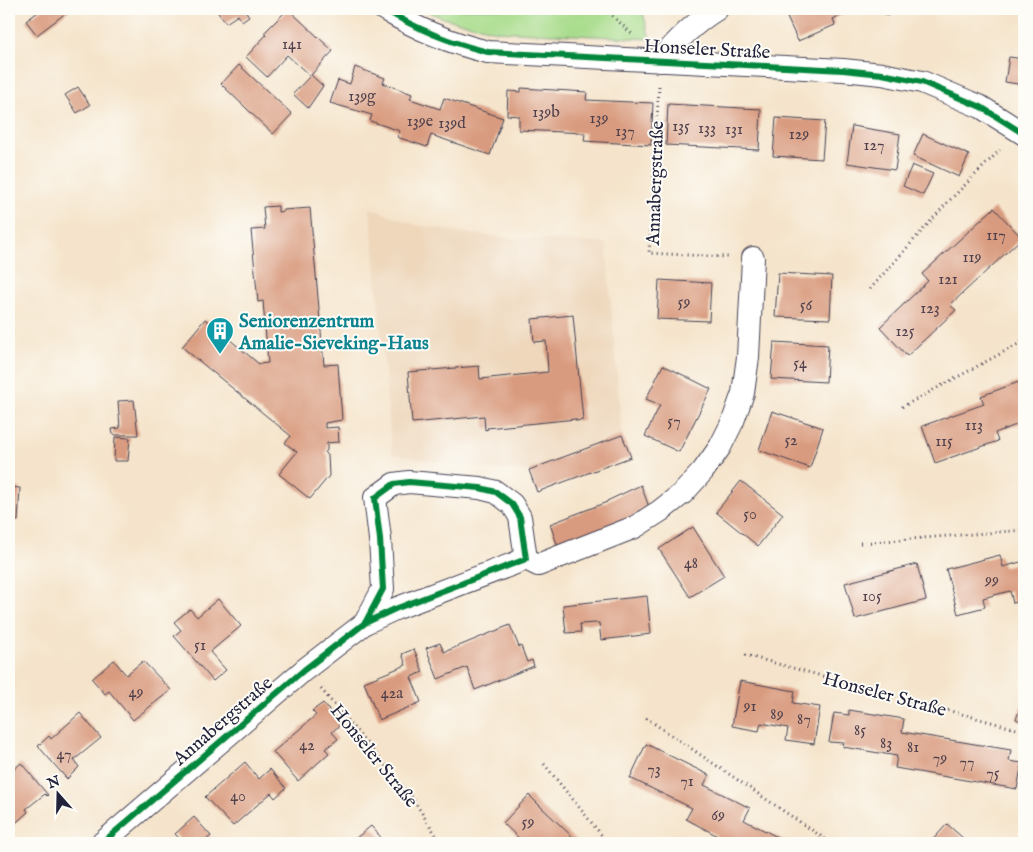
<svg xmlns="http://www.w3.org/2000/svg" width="1033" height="852" font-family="'IM FELL English',serif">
  <rect width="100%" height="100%" fill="#fdfcf7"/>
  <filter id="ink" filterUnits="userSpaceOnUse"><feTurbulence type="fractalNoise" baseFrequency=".02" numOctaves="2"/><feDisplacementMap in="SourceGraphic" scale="10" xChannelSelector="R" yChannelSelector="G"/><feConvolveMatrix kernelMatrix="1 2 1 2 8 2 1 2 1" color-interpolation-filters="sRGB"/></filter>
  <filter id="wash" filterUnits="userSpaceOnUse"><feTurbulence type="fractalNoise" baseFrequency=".0096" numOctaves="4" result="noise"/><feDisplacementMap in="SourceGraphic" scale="20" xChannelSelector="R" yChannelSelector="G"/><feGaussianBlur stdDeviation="1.12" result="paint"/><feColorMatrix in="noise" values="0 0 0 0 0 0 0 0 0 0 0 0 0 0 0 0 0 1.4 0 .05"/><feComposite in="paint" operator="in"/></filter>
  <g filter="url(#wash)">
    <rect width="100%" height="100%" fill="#f5e4cb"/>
    <!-- built -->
    <polygon fill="#eed7bb" points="370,208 415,225 475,234 512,238 606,243 622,435 528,471 487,469 450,464 392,454"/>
    <!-- green -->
    <polygon fill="#a8dc8b" stroke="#657f63" points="422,9 642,9 650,39 496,31 443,18"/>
    <g id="blocks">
      <!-- building -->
      <g fill="#d99b7f">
        <polygon points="42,9 71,9 37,35 26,21"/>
        <polygon points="215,9 247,9 245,10 249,16 242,21 238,15 226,23"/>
        <polygon points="288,9 333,51 311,75 323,86 308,108 293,94 310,76 287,55 267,77 246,57 266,35 264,33"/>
        <polygon points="783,9 855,9 833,19 835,25 798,41"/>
        <polygon points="883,9 903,9 886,16"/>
        <polygon points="1009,57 1024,59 1024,85 1005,82"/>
        <polygon points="239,65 292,114 273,134 221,84"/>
        <polygon points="355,67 385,78 383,83 412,94 410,99 440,109 444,98 503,118 490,155 431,135 427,147 397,137 400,131 370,121 372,115 330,103 338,80 350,84"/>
        <polygon points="78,87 90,105 77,113 65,95"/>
        <polygon points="521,88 587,92 586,100 653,103 651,145 584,141 585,133 519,130 519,116 507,115 508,91 521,92"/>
        <polygon points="668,104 761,109 759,150 666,145"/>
        <polygon points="776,118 825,121 822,159 773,156"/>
        <polygon points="852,126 900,134 895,170 847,163"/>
        <polygon points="923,134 969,155 959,177 913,156"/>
        <polygon points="912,165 933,174 923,195 903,186"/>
        <polygon points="278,206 278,212 284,211 284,210 310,208 324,365 338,364 342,420 325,423 325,428 338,427 339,442 327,443 327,450 325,453 328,455 329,476 310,499 279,474 297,452 285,443 291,436 182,347 205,319 259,364 268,363 263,301 258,302 251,230 265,229 263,207"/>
        <polygon points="994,208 1022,238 950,305 956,310 907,356 880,327 928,281 922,274"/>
        <polygon points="778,273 832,276 830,319 775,317"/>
        <polygon points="659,280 711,283 709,321 657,319"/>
        <polygon points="573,315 583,420 576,421 576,419 487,428 488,429 485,430 484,416 412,423 408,372 479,366 480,379 548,372 546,341 534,342 532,319"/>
        <polygon points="774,342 828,345 826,382 771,379"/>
        <polygon points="663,365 711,389 679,452 645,436 660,405 646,399"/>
        <polygon points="1024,380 1024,422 995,433 998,441 935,463 922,426 984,404 981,396"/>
        <polygon points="134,400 138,435 113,435 112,429 120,428 118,401"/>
        <polygon points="772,411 823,428 810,468 759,450"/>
        <polygon points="622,435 631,457 537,492 529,470"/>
        <polygon points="115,437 130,438 128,461 114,461"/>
        <polygon points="741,481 783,514 758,546 716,512"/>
        <polygon points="641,485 649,507 638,511 639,513 627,518 627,519 558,547 550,524 607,502 607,501"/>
        <polygon points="9,487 20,488 18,521 9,520"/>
        <polygon points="693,527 724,576 690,597 659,549"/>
        <polygon points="1000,555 1003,567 1024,561 1024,601 1013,603 1010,591 983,598 985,607 958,614 946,569"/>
        <polygon points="917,564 926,600 855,619 845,583"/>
        <polygon points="647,596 651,634 601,640 599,623 596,623 580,624 581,632 566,633 563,605"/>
        <polygon points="218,599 241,626 210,652 226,670 213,681 174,636 181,630 174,622 190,609 197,617"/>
        <polygon points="510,625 519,647 521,646 527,662 532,660 534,666 475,690 467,667 438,679 426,648 440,643 444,652"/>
        <polygon points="414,649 423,672 411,677 421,702 379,720 364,682 406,665 402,654"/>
        <polygon points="114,660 126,675 143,661 171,690 133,720 109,691 105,694 92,679"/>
        <polygon points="740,681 795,691 793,703 820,707 814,744 786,740 788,728 761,723 759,731 732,726"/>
        <polygon points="1024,699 1024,723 1016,719"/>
        <polygon points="323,703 341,724 332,732 338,739 325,749 329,753 298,781 273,752 316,715 312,711"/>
        <polygon points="849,710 904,719 902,732 1011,750 1009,761 1022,763 1017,789 895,768 897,756 843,747 844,743 829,742 834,713 849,715"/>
        <polygon points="80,713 101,738 74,760 79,767 67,779 38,746 49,736 51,739"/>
        <polygon points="646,744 709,775 704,785 750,808 744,820 789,843 723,843 714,839 716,835 686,819 692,808 630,778"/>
        <polygon points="245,762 259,779 270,769 286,788 275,798 271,793 233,826 205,797"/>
        <polygon points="21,763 48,795 47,796 45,794 26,809 28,812 9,829 9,774"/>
        <polygon points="529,795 539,805 579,843 524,843 503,823"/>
        <polygon points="194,817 211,836 202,843 173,843 179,838 175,834"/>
        <polygon points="947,824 964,839 960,843 930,843"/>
        <polygon points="371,826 386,843 350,843"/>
      </g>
    </g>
  </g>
  <g filter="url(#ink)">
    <use href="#blocks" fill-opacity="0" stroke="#423f51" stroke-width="1"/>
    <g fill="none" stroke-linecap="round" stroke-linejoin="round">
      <defs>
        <g id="minor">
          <path d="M384,9C416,29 451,43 488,52L843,70L882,74L922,82L981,107L1024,134"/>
          <path d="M660,61C677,40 694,23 717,9"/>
          <polyline points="526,559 538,565 635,527 660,511 683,493 703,471 720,447 733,421 743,393 748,357 753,258"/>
          <polyline points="102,843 304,670 365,623 395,609 526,559 520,517 512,504 496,492 480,488 409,482 394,484 375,498 380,539 383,589 365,623"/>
        </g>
      </defs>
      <!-- minor casing -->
      <use href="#minor" stroke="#423f51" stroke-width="24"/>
      <!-- path -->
      <g stroke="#423f51" stroke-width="3" stroke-dasharray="1 4" stroke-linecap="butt">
        <polyline points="605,9 632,34"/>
        <polyline points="659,86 649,253 728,257"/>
        <polyline points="870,289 947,203 1000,150"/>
        <polyline points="902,407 1024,341"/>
        <polyline points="860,543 1024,530"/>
        <polyline points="745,655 1024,731"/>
        <polyline points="321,689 411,796 441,843"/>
        <polyline points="646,718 831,843"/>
        <polyline points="544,764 608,843"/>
      </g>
      <!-- minor -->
      <use href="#minor" stroke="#fff" stroke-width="22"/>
      <defs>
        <g id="cycleway">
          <path d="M384,9C416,29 451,43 488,52L843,70L882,74L922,82L981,107L1024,134"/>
          <polyline points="102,843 304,670 365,623 395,609 526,559 520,517 512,504 496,492 480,488 409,482 394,484 375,498 380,539 383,589 365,623"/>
        </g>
      </defs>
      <!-- cycleway casing -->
      <use href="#cycleway" stroke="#fdfcf7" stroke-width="9"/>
      <!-- cycleway -->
      <use href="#cycleway" stroke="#00873e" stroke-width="6"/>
    </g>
  </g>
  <!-- icons -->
  <defs>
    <symbol id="building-pin" viewBox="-11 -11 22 30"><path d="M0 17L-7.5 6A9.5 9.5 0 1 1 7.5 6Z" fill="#0f9aa8" stroke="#fdfcf7"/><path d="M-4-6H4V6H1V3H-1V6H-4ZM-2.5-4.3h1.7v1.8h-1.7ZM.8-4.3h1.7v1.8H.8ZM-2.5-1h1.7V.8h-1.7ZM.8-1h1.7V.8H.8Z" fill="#fff"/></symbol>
  </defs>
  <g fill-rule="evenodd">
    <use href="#building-pin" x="204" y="315" width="32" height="43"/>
  </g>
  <g text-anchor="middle" stroke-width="4" stroke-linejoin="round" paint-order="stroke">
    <!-- number labels -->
    <g font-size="16" fill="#50404c">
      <text x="292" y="49">141</text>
      <text x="362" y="101">139g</text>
      <text x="546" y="117">139b</text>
      <text x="599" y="123">139</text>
      <text x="420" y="126">139e</text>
      <text x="452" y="128">139d</text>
      <text x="681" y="131">135</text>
      <text x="707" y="133">133</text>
      <text x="734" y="134">131</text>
      <text x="625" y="136">137</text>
      <text x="799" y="139">129</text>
      <text x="874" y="150">127</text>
      <text x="996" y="240">117</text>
      <text x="972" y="262">119</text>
      <text x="948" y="284">121</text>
      <text x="684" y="307">59</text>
      <text x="806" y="310">56</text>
      <text x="930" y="313">123</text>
      <text x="905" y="336">125</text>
      <text x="800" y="368">54</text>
      <text x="674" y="426">57</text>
      <text x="974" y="430">113</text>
      <text x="791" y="445">52</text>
      <text x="944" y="446">115</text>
      <text x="750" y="519">50</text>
      <text x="691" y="568">48</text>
      <text x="992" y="585">99</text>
      <text x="872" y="601">105</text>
      <text x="200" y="650">51</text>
      <text x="136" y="697">49</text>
      <text x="392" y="698">42a</text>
      <text x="750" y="711">91</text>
      <text x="777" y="719">89</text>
      <text x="804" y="724">87</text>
      <text x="860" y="735">85</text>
      <text x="886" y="748">83</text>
      <text x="307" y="750">42</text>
      <text x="913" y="752">81</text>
      <text x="64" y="759">47</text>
      <text x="940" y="763">79</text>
      <text x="967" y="767">77</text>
      <text x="654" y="774">73</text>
      <text x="993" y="778">75</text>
      <text x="687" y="786">71</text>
      <text x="238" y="801">40</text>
      <text x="718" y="820">69</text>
      <text x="528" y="827">59</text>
    </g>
    <!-- street labels -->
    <g font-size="19" fill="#22223b" stroke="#fdfcf7">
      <text transform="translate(707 48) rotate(3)" y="7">Honseler Straße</text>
      <text transform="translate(654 183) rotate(-88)" y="7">Annabergstraße</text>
      <text transform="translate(885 693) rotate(15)" y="7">Honseler Straße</text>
      <text transform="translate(222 720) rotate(-41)" y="7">Annabergstraße</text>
      <text transform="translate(375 755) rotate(51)" y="7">Honseler Straße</text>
    </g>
    <!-- culture labels -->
    <g font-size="19" font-weight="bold" fill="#0d838f" stroke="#fdfcf7" text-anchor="start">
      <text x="239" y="327">Seniorenzentrum<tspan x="239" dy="22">Amalie-Sieveking-Haus</tspan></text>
    </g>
  </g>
  <!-- margin -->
  <rect width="1033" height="852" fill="none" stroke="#fdfcf7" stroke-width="30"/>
  <!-- north arrow -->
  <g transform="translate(58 794) rotate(340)" stroke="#fdfcf7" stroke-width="4" paint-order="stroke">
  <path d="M0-4L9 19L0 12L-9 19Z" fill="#22223b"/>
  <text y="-8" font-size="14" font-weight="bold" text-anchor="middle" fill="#22223b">N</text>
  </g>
</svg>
